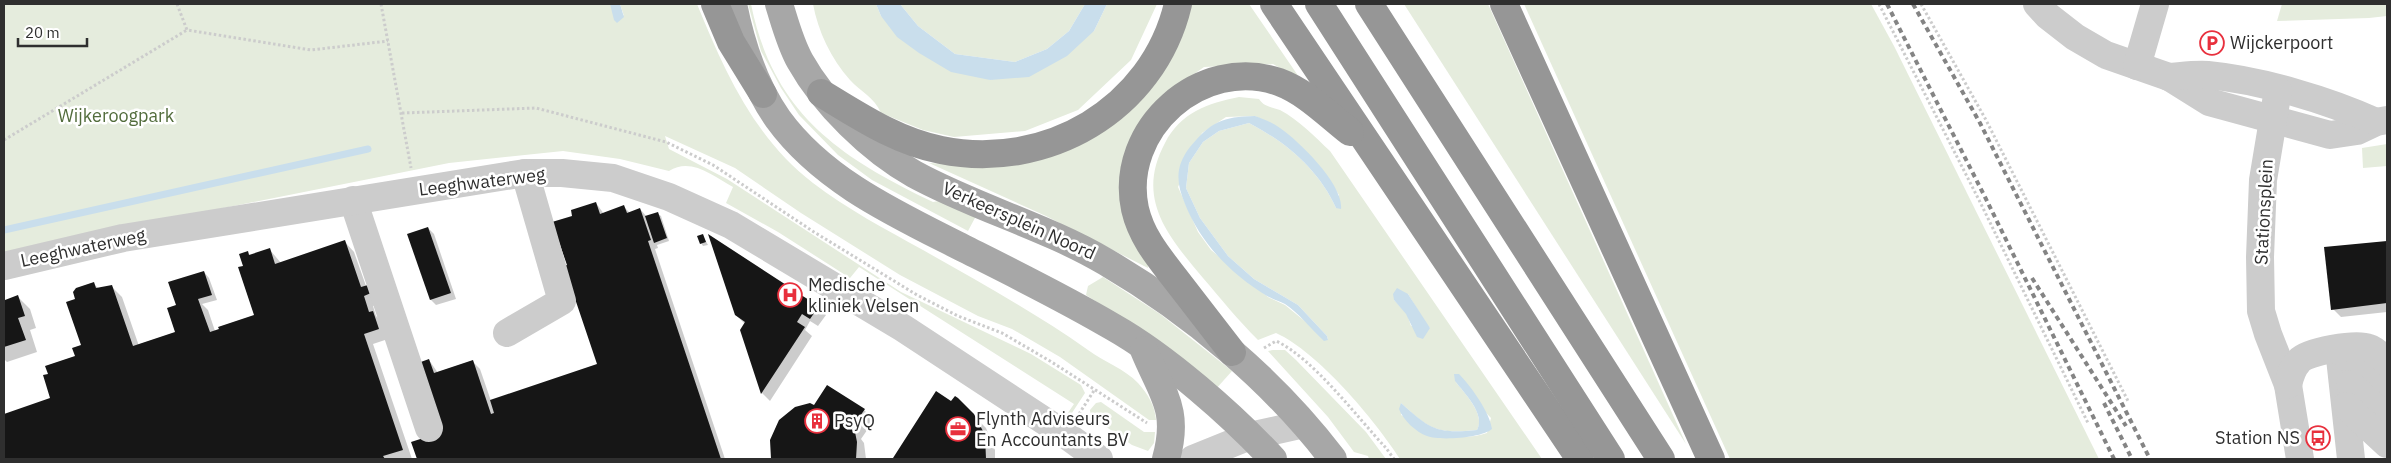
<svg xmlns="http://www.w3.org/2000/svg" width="2391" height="463" font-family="'IBM Plex Sans',sans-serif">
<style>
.green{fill:#e5ecdd;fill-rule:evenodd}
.water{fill:#c9deec}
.shadow{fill:#0003}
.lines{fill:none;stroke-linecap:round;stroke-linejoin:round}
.stream{stroke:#c9deec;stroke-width:7}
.building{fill:#161616}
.path{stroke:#ccc;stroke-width:3;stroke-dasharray:2.5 2.5;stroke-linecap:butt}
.minor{stroke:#ccc;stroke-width:28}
.major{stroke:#a7a7a7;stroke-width:28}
.highway{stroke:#969696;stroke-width:28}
.rail{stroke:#848484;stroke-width:4;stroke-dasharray:5 4;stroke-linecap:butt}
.labels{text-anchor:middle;stroke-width:5;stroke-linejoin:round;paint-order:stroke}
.poi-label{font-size:18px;fill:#2f2f2f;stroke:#fff;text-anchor:start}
.park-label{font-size:18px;fill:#526c3c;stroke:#fff}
.street-label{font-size:18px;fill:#2f2f2f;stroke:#fff}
</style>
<rect width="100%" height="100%" fill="#fff"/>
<g class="green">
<path d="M4 4H614L624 16 620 4H697C724 70 754 138 813 183 847 209 885 229 923 250 979 282 1036 313 1088 350 1104 362 1125 369 1138 383 1148 394 1155 406 1156 420H1149L1060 357 1012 329 978 316 900 275 801 213 735 168 665 136 669 149 727 179 901 292 1031 354 1081 385 1085 393 1068 419 1065 417 1074 404 859 267 850 278 778 232 726 203 733 187C713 176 691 157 669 171L620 159 563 151 449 163 4 252Z"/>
<path d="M748 4H751C773 113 839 157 933 202L939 201 976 216 968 231 872 180 838 155 799 115 781 88 761 51Z"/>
<path d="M813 4H876L881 16 990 80 1094 31 1107 4H1157L1131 60 1078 110 1025 131 954 137 923 130 881 113C874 97 861 92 850 80 831 59 818 31 813 4Z"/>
<path d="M900 4H1085L1069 31 1047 49 1015 62 955 54 918 26Z"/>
<path d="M1180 4H1249L1301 80 1273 64 1204 67 1159 99 1138 131 1148 268 1046 216 929 163 1000 167 1055 151 1090 132Z"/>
<path d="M1404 4H1488L1686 444Z"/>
<path d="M1524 4H1871L1894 46 2099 459H1730Z"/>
<path d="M2282 4H2387V16L2369 18 2277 21Z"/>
<path d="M1239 97 1259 99C1264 107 1272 107 1280 110 1299 120 1315 137 1330 151L1542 459H1400C1375 420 1318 352 1276 333L1258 340C1238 320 1221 299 1203 278 1168 236 1135 199 1165 143 1180 113 1208 103 1239 97ZM1255 116C1295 135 1315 158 1339 195L1336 208C1319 170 1286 142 1249 123L1219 131 1203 142 1189 163 1186 188 1200 218 1228 256 1254 279 1298 305 1327 336 1328 340 1285 305 1268 297 1211 250 1198 232 1178 187 1202 133 1226 117ZM1408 294 1427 325 1430 328 1411 326 1407 314 1394 300ZM1455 381 1491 418 1487 433C1453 444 1431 429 1401 415V403C1430 430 1437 434 1477 430 1486 414 1464 393 1455 381Z"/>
<path d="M2387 144V166L2363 168 2362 148Z"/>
<path d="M1103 277 1160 314 1232 371 1215 390 1151 337 1086 295 1088 286Z"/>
<path d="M1273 350H1285L1296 360 1366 432 1386 459H1369L1368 456 1354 452 1328 417 1268 351Z"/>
<path d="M1101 402 1144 432H1155L1154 443 1148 451 1132 445 1091 416 1090 410 1096 403Z"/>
</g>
<g class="water">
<path d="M610 4H620L624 17 617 23 614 20Z"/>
<path d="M876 4H900L918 26 955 54 1015 62 1047 49 1069 31 1085 4H1107L1094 31 1067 56 1029 77 990 80 951 72 919 53 897 37 881 16Z"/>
<path d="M1255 116C1263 119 1272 122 1280 128 1299 141 1344 185 1341 209L1336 208C1319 170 1286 142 1249 123L1219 131 1203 142 1189 163 1186 188 1200 218 1228 256 1254 279 1298 305 1327 336 1328 340 1324 341C1311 329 1299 313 1285 304 1279 301 1273 299 1267 296 1231 274 1201 244 1185 204 1176 183 1175 166 1190 147 1212 121 1222 117 1255 116Z"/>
<path d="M1397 288 1408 294 1430 328 1423 339 1417 337 1406 314 1394 300 1393 294Z"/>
<path d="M1454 374H1459C1471 386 1490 413 1492 429 1482 438 1439 441 1427 436 1416 432 1403 420 1399 409L1401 403C1430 429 1436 434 1477 430 1486 414 1464 393 1455 381Z"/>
</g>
<g class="shadow">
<path d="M596 203 604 214 624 207 630 213 640 209 647 217 658 214 661 216 669 241 657 245 658 248 655 249 725 459H418L412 443 440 434 429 360 438 373 472 361 480 369 491 401 598 365 568 265 574 217Z"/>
<path d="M428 228 434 234 456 299 436 305 431 300Z"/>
<path d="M703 236 708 245 703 246 701 243Z"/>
<path d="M711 237 818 307 826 315 818 326 810 321 805 330 812 336 770 401 762 393 741 330 745 324 736 315Z"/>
<path d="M345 242 354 252 366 286 380 303 373 306 376 316 383 322 388 339 373 344 412 459H378V457L371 459H4V416L52 399 82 346 76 300 94 284 99 289 112 287 122 297 139 346 178 337V306L204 272 209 278 217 300 202 304 208 310 215 331 256 315 244 267 247 252 251 256 270 250 281 263Z"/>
<path d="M2387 242V312L2341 317 2333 309 2326 248Z"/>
<path d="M18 297 30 309 36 328 30 330 37 352 7 362 4 359V301Z"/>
<path d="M936 393 952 403 957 399 986 428 995 450V459L894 458Z"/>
<path d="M864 410 874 420 861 439 864 443 866 459H773L771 440 777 425 789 412Z"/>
</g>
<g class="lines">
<path class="stream" d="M4 230 368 149"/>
</g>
<g class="building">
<path d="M596 202 600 214 624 205 627 213 640 208 651 240 648 241 721 459H417L411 442 439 433 418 363 429 359 434 373 473 360 491 414 494 413 490 400 597 364 564 266 567 265 552 222 572 216 571 210Z"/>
<path d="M658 212 667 238 654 243 645 216Z"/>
<path d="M428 227 451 293 430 300 407 234Z"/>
<path d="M703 234 706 242 700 244 697 236Z"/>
<path d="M708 234 797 292 795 295 800 298 801 295 819 306 810 319 802 314 797 322 805 327 761 394 740 330 745 322 735 315Z"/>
<path d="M345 240 361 287 368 285 371 293 364 296 369 312 373 311 379 329 364 334 403 450 383 456 385 459H4V414L50 398 43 375 48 374 45 366 75 356 72 348 81 345 66 302 75 299 73 292 76 288 94 282 96 288 112 285 133 346 175 332 167 308 176 305 168 282 204 271 212 295 198 299 210 332 219 329 218 327 254 315 238 267 243 266 239 254 248 251 249 255 270 248 275 264Z"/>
<path d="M2387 241V303L2331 310 2324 247Z"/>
<path d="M18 295 25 316 18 318 26 340 4 347V296L5 300Z"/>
<path d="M827 385 865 409 851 429 855 432 857 442 856 459H771L770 440 779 420 795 407 810 403 814 405Z"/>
<path d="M936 391 951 401 955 396 958 398 974 414 985 435 986 459 893 458Z"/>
</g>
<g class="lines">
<g class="path">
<path d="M177 4 187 30 311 50 388 41"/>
<path d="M381 4 411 168"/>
<path d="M1879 4 1979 200 2088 423"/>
<path d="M1921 4 1986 120 2129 403"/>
<path d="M402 113 536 108 666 142 713 165 814 232 917 295 958 316 1002 333 1050 361 1147 423"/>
<path d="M4 140 187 30"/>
<path d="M1264 348 1276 341C1313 358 1357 417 1386 448L1394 459"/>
<path d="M1079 414 1095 389"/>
</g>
<g class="minor">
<path d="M2037 4 2048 16 2075 37 2106 55 2169 77 2209 102 2330 135 2357 131 2376 122 2387 120"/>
<path d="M2137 66 2155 4"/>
<path d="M2169 77C2182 76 2196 74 2208 75 2260 80 2328 100 2376 122"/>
<path d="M2278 90 2263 180 2260 257 2261 311 2268 334 2288 385 2300 459"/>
<path d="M353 200 429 428"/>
<path d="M4 266 123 238 525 173H562L613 178 669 197 731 225 903 328 1066 435 1099 459"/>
<path d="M507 333 562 301 525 173"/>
<path d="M2339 349 2351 459"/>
<path d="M2339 349 2387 392"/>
<path d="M2350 384 2387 418"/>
<path d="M2288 385C2290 376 2292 368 2299 361 2308 351 2356 343 2369 348 2376 350 2382 357 2387 362"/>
<path d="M2346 406 2387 444"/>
<path d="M1193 459 1250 436 1304 424"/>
</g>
<g class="major">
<path d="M733 4C741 44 754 85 778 119 823 181 896 214 963 248 1013 273 1064 298 1113 327 1166 357 1232 415 1273 459"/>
<path d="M779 4C785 23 790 43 800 61 824 104 871 150 914 174 976 208 1045 226 1106 262 1191 312 1273 380 1333 459"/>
<path d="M1144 350C1162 394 1180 409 1166 459"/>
</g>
<g class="highway">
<path d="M715 4 731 42 763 94"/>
<path d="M1274 4 1580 459"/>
<path d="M1319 4 1611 459"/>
<path d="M1369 4 1661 459"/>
<path d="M1504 4 1711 459"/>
<path d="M821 93C859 116 896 141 941 150 1046 171 1153 110 1178 4"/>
<path d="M1232 352C1215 330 1198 308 1181 286 1163 262 1142 240 1135 209 1118 129 1201 55 1279 82 1306 92 1327 114 1350 132"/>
</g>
<g class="rail">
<path d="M1887 4 1985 197 2114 459"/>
<path d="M1913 4 1980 123 2150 459"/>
<path d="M2032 278 2126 426"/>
<path d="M2104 403 2132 459"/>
</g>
</g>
<defs>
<g id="parking-ring" transform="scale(1.25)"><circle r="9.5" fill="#fff" stroke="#e8303d" stroke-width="1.5"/><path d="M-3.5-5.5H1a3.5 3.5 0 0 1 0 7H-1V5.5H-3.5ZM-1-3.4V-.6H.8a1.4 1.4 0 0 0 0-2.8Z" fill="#e8303d"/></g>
<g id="hospital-ring" transform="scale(1.25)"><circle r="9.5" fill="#fff" stroke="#e8303d" stroke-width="1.5"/><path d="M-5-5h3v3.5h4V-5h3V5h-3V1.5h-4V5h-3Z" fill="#e8303d"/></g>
<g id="building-ring" transform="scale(1.25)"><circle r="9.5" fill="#fff" stroke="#e8303d" stroke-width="1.5"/><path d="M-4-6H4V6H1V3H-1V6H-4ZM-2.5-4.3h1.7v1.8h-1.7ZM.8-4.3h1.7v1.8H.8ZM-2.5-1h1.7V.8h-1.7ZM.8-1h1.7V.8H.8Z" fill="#e8303d"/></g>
<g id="office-ring" transform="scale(1.25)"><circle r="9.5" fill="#fff" stroke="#e8303d" stroke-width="1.5"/><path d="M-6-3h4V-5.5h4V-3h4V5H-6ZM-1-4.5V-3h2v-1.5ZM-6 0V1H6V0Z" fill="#e8303d"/></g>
<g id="bus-ring" transform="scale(1.25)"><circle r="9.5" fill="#fff" stroke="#e8303d" stroke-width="1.5"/><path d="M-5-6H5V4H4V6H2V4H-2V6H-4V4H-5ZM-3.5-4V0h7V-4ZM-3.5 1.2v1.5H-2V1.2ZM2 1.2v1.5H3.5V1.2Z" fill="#e8303d"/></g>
</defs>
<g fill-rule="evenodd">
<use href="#parking-ring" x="2212" y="43"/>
<use href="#hospital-ring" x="790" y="295"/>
<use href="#building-ring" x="817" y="421"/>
<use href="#office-ring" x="958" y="429"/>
<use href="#bus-ring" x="2318" y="438"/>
</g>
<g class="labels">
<g class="poi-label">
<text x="2230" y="49">Wijckerpoort</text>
<text x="808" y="291">Medische<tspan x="808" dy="21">kliniek Velsen</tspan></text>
<text x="976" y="425">Flynth Adviseurs<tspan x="976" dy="21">En Accountants BV</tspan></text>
<text x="834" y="427">PsyQ</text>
<text x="2300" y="444" text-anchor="end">Station NS</text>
</g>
<g class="park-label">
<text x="116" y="122">Wijkeroogpark</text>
</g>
<g class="street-label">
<text transform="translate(482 182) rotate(-7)" y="6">Leeghwaterweg</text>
<text transform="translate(2264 212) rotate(-87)" y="6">Stationsplein</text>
<text transform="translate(1019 221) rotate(24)" y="6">Verkeersplein Noord</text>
<text transform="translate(83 248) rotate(-12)" y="6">Leeghwaterweg</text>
</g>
</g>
<rect width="2391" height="463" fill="none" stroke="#2f2f2f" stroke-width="10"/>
<path d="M18 38v8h69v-8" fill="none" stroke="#2f2f2f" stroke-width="2.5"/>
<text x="25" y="38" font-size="15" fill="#2f2f2f" stroke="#ffffff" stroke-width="4" paint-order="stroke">20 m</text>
</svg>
